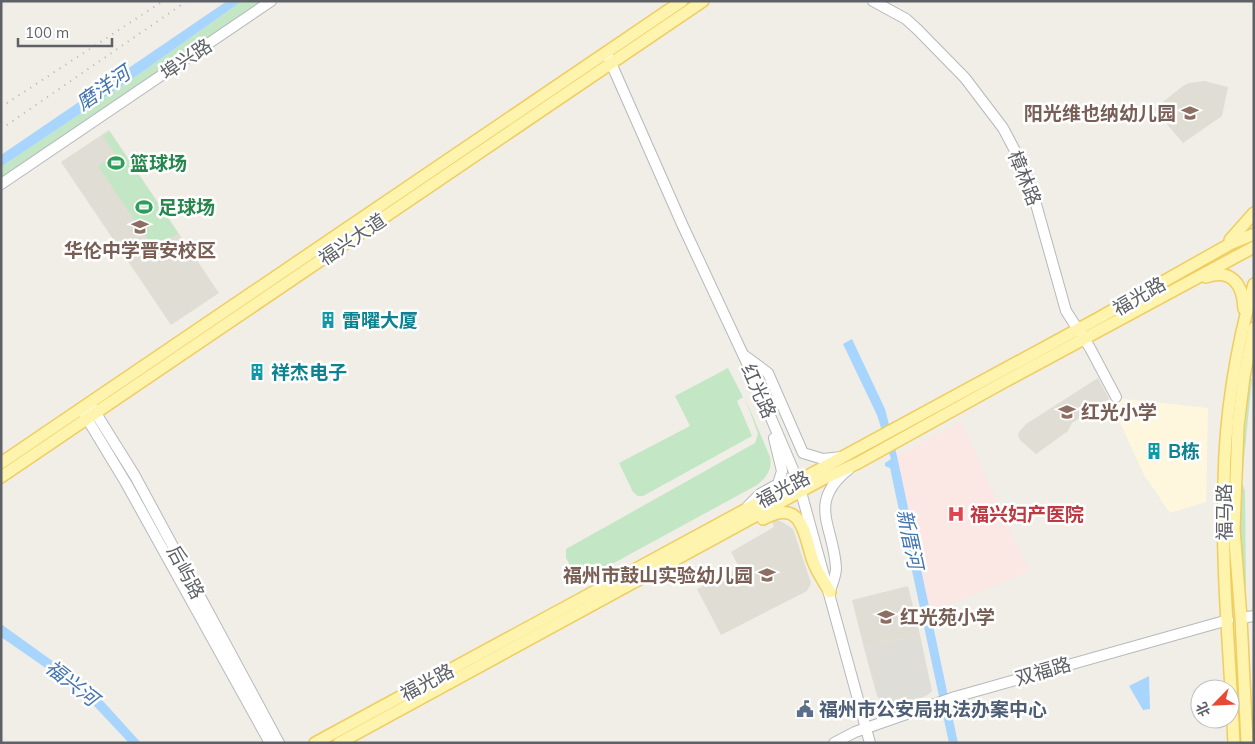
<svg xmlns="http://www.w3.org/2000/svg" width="1255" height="744" font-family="Mulish,'Noto Sans SC',sans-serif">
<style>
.commercial{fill:#fef7de}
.industrial{fill:#dfddd8}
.education{fill:#e0ddd4}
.medical{fill:#fbe7e4}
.green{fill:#c3e7c5}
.water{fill:#a8d5fe}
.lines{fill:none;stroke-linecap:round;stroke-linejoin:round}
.secondary-casing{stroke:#b5b8bd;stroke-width:12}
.primary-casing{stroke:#f0cd5f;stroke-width:14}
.secondary{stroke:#fff;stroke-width:10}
.primary{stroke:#fef4ad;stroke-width:11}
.rail{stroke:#b5b5b6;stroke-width:2;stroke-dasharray:1 6;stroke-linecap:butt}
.labels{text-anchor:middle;stroke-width:5;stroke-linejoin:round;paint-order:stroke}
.street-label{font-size:19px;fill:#5e6166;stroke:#fff}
.education-label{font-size:19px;font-weight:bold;fill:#785e54;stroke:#fff;text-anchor:end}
.leisure-label{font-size:19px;font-weight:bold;fill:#27864d;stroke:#fff;text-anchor:start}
.culture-label{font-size:19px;font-weight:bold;fill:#0d838f;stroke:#fff;text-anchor:start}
.health-label{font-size:19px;font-weight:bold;fill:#be3a42;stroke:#fff;text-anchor:start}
.service-label{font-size:19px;font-weight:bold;fill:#4e5e75;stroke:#fff;text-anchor:start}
.water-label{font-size:20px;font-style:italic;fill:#4375b1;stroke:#fff}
</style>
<rect width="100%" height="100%" fill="#f0eee6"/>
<path class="commercial" d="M1116 398 1208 408 1206 502 1170 513 1144 475 1113 407Z"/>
<path class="industrial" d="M920 635 932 691 926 696 907 703 888 706 882 702 877 696 864 648Z"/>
<g class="education">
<path d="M1204 81 1228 87 1222 116 1183 143 1154 109 1183 86 1189 83Z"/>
<path d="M109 130 219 293 171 325 61 162Z"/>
<path d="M1098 378 1109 399 1107 401 1072 423 1068 431 1036 454 1020 440 1018 435 1019 432 1026 424Z"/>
<path d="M775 519 784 523 793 529 811 583 807 591 721 635 697 589 739 567 731 552 774 527 772 521Z"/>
<path d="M908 586 920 635 864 648 852 600Z"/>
</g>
<path class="medical" d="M961 422 1029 571 930 613 897 456Z"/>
<g class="green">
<path d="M242 1H269L1 183V167L138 75Z"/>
<path d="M110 132 178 233 154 249 98 166 115 154 103 136Z"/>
<path d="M728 368 743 397 737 401 752 436 643 496H638L633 492 619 463 690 426 675 396Z"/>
<path d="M1250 378 1252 379 1243 469 1241 468Z"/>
<path d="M745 398 770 457C773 469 766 478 757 485L579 582 566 558V549L755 443 758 434Z"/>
<path d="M1242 483 1245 491 1246 585 1244 587 1242 580 1240 497Z"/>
</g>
<g class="water">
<path d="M227 1H242L138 75 1 167V155Z"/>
<path d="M852 339 885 409 897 456 958 743H949L890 468 885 466V463L891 459 877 415 843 344Z"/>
<path d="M1 624 93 690 141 743H129L82 693 1 637Z"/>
<path d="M1149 676 1150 709 1143 710 1129 686Z"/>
</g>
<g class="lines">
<g class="secondary-casing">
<g id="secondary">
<path d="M873 1 906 19 918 30 965 78 1003 128 1022 164 1034 197 1066 311 1090 348 1116 397"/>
<path d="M607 54 682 224 753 376 798 481 870 743"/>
<path d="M1 184 271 1"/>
<path d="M745 356 768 373 803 453 823 459 842 457"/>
<path d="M92 407 135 476 279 743"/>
<path d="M83 412 126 483 270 743"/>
<path d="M748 506 760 494 778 484 782 471 774 438"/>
<path d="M830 591C832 584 836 576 836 568 834 526 806 503 849 469"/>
<path d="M1241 618 1254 616"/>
<path d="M834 743 855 732 955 697 1228 620"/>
</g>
</g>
<g class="primary-casing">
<g id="primary">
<path d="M1230 240 1254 213"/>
<path d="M1206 277C1232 268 1243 285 1244 309"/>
<path d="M1 463 682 1"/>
<path d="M1 477 703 1"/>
<path d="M763 519C803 497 804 535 813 561 817 572 824 582 830 592"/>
<path d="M315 743 1097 319 1230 244 1254 234"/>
<path d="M339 743 823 479 858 463 1004 382 1254 247"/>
<path d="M1234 743C1230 656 1221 569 1224 482 1225 415 1236 348 1254 284"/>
<path d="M1247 743 1241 618 1234 529 1238 426 1244 377 1254 328"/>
</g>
</g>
<use href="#secondary" class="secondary"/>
<use href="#primary" class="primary"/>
<g class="rail">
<path d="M1 107 163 1"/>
<path d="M1 129 187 1"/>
</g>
</g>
<defs>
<g id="school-bare" transform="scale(1.35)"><path d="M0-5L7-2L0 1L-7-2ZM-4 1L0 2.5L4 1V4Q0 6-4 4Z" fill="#8d6e63" stroke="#fff" stroke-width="2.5" paint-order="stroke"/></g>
<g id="stadium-bare" transform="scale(1.35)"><path d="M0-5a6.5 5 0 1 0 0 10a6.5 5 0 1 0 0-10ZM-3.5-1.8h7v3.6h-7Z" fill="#2e9e5b" stroke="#fff" stroke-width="2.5" paint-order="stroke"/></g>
<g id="building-bare" transform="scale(1.35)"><path d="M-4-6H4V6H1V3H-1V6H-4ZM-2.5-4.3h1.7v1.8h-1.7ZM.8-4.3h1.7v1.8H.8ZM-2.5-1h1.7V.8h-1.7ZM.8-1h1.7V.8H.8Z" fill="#0f9aa8" stroke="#fff" stroke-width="2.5" paint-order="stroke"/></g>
<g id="hospital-bare" transform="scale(1.35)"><path d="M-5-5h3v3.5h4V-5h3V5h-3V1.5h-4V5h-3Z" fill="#e0444e" stroke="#fff" stroke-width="2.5" paint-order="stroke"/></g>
<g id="civic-bare" transform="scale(1.35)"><path d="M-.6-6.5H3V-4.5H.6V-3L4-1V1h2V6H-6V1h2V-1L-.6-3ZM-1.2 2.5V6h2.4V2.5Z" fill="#5c6f8a" stroke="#fff" stroke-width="2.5" paint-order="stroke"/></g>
</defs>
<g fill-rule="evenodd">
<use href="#school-bare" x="1190" y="113"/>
<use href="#stadium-bare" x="116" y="163"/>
<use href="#stadium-bare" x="144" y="207"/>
<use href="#school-bare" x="140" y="227"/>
<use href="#building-bare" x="328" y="320"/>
<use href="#building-bare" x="257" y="372"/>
<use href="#school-bare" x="1067" y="412"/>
<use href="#building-bare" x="1154" y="451"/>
<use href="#hospital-bare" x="956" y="514"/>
<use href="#school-bare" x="767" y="575"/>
<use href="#school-bare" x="886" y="617"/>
<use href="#civic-bare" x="805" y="709"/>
</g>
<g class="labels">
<g class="street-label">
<text transform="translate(186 59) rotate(-34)" y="7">埠兴路</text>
<text transform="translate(1025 178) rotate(68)" y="7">樟林路</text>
<text transform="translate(352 239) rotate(-34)" y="7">福兴大道</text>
<text transform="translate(1139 296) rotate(-30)" y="7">福光路</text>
<text transform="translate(759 391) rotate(66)" y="7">红光路</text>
<text transform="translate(783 489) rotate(-28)" y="7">福光路</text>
<text transform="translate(1224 512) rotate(-90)" y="7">福马路</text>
<text transform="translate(186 572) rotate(62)" y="7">后屿路</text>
<text transform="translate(1043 671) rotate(-16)" y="7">双福路</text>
<text transform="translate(427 682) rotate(-28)" y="7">福光路</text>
</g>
<g class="education-label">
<text x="1176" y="120">阳光维也纳幼儿园</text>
<text x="140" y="257" text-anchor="middle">华伦中学晋安校区</text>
<text x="1081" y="419" text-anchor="start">红光小学</text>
<text x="753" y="582">福州市鼓山实验幼儿园</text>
<text x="900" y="624" text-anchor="start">红光苑小学</text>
</g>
<g class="leisure-label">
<text x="130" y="170">篮球场</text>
<text x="158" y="214">足球场</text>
</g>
<g class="culture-label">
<text x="342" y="327">雷曜大厦</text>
<text x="271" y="379">祥杰电子</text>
<text x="1168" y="458">B栋</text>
</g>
<g class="health-label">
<text x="970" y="521">福兴妇产医院</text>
</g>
<g class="service-label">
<text x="819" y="716">福州市公安局执法办案中心</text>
</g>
<g class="water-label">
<text transform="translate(103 88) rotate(-35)" y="7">磨洋河</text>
<text transform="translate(910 539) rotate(78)" y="7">新厝河</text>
<text transform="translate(72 683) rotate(38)" y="7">福兴河</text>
</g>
</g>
<rect width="1255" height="744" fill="none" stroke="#5e6166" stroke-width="5"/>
<g transform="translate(1215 704) rotate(246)"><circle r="24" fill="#ffffff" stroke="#bfc0c2"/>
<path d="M0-4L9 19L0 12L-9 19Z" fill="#e84934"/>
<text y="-8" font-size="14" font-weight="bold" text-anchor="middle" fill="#5e6166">北</text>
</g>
<path d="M18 38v8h94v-8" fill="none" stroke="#5e6166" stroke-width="2.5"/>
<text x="25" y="38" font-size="15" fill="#5e6166" stroke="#ffffff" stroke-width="4" paint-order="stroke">100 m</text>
</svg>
